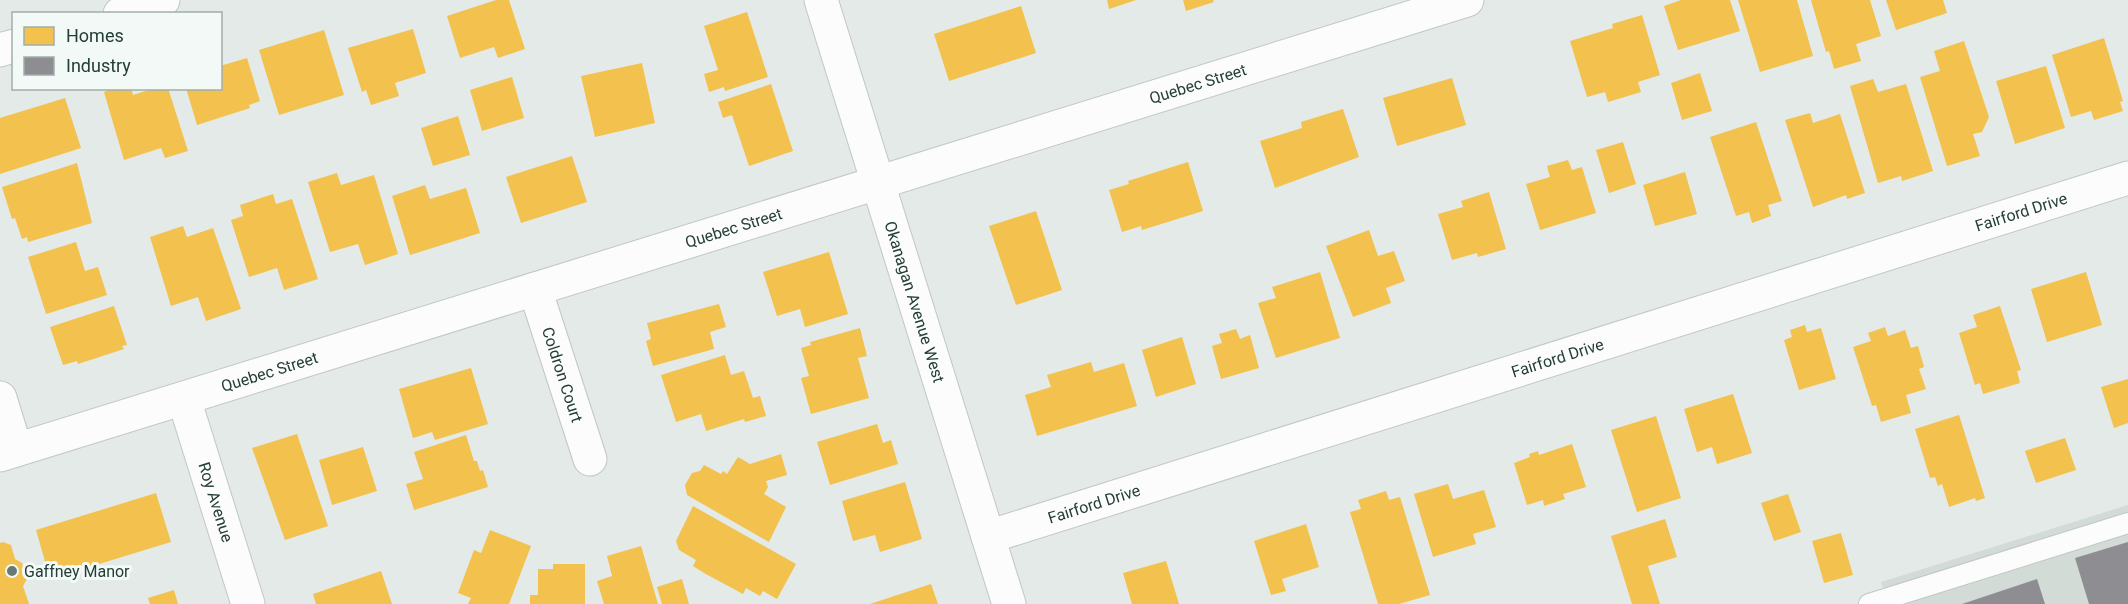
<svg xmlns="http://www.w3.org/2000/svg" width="2128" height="604" font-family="Roboto,sans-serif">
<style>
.built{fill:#d3dbd7}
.homes{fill:#f2c14e}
.industry{fill:#8d8d92}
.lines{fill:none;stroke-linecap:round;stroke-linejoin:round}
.lane-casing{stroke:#c1c7c4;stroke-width:22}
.street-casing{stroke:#c1c7c4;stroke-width:35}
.lane{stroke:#fbfcfb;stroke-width:20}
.street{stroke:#fbfcfb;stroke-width:33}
.poi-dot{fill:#677a75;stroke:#f3f9f6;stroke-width:2}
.labels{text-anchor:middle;stroke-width:6;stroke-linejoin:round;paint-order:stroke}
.street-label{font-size:16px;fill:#233d37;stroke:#f3f9f6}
.poi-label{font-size:16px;fill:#233d37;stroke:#f3f9f6;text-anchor:start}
</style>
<rect width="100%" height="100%" fill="#e4eae7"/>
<path class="built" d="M2128 505V604H1888L1881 582Z"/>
<g class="homes">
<path d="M496 0H509L525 49 498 58 494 47 460 58 447 16Z"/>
<path d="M1107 0H1136L1109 9Z"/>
<path d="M1183 0H1213L1214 2 1186 11Z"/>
<path d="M1681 0H1730L1740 31 1678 50 1664 6Z"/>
<path d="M1738 0H1797L1813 56 1760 72Z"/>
<path d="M1811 0H1870L1881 36 1856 44 1861 61 1834 69 1829 51 1826 52Z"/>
<path d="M1886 0H1943L1947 13 1896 30Z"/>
<path d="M1021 6 1036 53 949 81 934 34Z"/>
<path d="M747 12 768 77 725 91 724 87 709 92 704 74 718 70 704 26Z"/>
<path d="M1642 15 1660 75 1638 82 1641 92 1608 102 1605 92 1587 97 1570 41 1613 28 1612 24Z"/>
<path d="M413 29 426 73 395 83 399 96 371 105 366 90 362 92 348 48Z"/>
<path d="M324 30 344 95 279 115 259 50Z"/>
<path d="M2104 38 2123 101 2120 102 2123 111 2094 120 2091 111 2071 117 2052 55Z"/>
<path d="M1964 41 1989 117 1982 132 1973 134 1980 156 1947 166 1920 77 1940 71 1934 51Z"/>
<path d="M247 58 260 101 249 105 250 108 197 125 186 88H220V66Z"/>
<path d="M642 63 655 123 595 137 581 76Z"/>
<path d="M2046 66 2065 128 2015 144 1996 81Z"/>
<path d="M1700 73 1712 111 1682 120 1671 83Z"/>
<path d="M512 77 524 118 482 131 470 90Z"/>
<path d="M1452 78 1466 125 1397 146 1383 98Z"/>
<path d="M1873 79 1878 92 1906 84 1933 171 1902 181 1901 176 1878 183 1850 86Z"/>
<path d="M771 84 793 151 749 166 732 115 723 118 718 102Z"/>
<path d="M114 88H131L133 95 155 88H168L188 151 165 158 161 148 124 160 104 92Z"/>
<path d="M65 98 81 148 0 174V118Z"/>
<path d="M1343 109 1359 157 1275 188 1260 141 1302 128 1301 122Z"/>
<path d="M1810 113 1813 123 1840 114 1865 193 1847 199 1846 195 1813 207 1785 120Z"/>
<path d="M458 116 470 155 433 166 421 128Z"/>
<path d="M1756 122 1782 201 1768 205 1771 216 1752 223 1749 212 1736 216 1710 137Z"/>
<path d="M1623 142 1636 184 1609 193 1596 150Z"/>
<path d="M572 156 587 202 521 223 506 177Z"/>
<path d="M1568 160 1572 170 1582 167 1596 213 1540 230 1526 184 1550 177 1547 166Z"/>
<path d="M1188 162 1203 211 1142 230 1141 226 1122 232 1109 190 1129 184 1128 181Z"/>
<path d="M77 163 92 223 28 242 27 237 22 239 15 218 12 219 2 187Z"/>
<path d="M1685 172 1697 214 1655 226 1643 185Z"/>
<path d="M337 173 341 185 374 175 398 254 365 265 358 244 330 252 308 182Z"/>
<path d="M425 185 430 199 466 188 480 233 410 255 392 196Z"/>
<path d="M1489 192 1506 249 1478 257 1477 253 1452 260 1438 214 1463 207 1461 201Z"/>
<path d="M273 194 276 204 292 199 318 279 284 290 277 268 249 277 231 220 243 216 240 205Z"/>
<path d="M1036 211 1062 290 1016 305 989 226Z"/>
<path d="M183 226 187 237 213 228 241 309 206 321 198 297 171 306 150 237Z"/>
<path d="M1369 230 1378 256 1394 251 1405 281 1386 288 1391 303 1353 317 1326 246Z"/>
<path d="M76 242 85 271 98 267 107 295 46 314 28 257Z"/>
<path d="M829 252 848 314 805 327 800 309 777 316 763 272Z"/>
<path d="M1320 272 1340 338 1276 358 1258 303 1276 298 1272 287Z"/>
<path d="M2086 272 2102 325 2047 342 2031 289Z"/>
<path d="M719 304 726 327 710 332 714 349 653 366 646 341 651 339 647 323Z"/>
<path d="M114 306 127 345 122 346 124 349 78 364 77 361 63 365 50 327Z"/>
<path d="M2000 306 2021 370 2017 371 2020 383 1983 394 1980 383 1975 385 1959 333 1977 327 1973 315Z"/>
<path d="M1805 325 1807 332 1821 328 1836 379 1799 390 1784 340 1792 337 1790 330Z"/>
<path d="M1885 327 1888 336 1905 330 1911 348 1918 346 1924 367 1919 369 1926 389 1906 395 1911 413 1881 422 1876 405 1872 406 1853 347 1871 341 1868 333Z"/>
<path d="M860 328 867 356 858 358 869 398 811 414 801 378 809 376 801 348 811 345 810 342Z"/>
<path d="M1236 329 1240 339 1250 335 1259 368 1221 379 1212 346 1222 343 1219 334Z"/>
<path d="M1182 337 1196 384 1156 397 1142 350Z"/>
<path d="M725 355 731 375 744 371 753 398 760 396 766 416 745 422 744 419 706 431 701 414 676 422 661 375Z"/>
<path d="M1091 362 1094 372 1124 363 1137 406 1037 436 1025 395 1051 387 1047 375Z"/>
<path d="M471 368 488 424 435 440 432 432 413 438 399 389Z"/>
<path d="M2128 379V423L2114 428 2101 387Z"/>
<path d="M1733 394 1752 453 1717 464 1712 447 1697 452 1684 409Z"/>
<path d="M1959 415 1985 498 1976 501 1975 498 1949 507 1942 484 1938 486 1935 477 1930 478 1915 429Z"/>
<path d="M1656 416 1681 498 1637 512 1611 430Z"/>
<path d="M877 424 883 443 891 440 898 464 830 485 817 442Z"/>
<path d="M297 434 328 526 285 540 252 448Z"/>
<path d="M466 435 474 461H477L480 471 483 470 488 487 414 510 406 484 423 479 414 452Z"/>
<path d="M2065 438 2076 470 2036 483 2025 451Z"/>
<path d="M1572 444 1586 487 1563 494 1565 499 1544 506 1543 500 1527 505 1514 463 1530 457 1529 454 1538 451 1539 455Z"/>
<path d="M363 447 377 491 332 505 319 460Z"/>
<path d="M781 454 787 475 766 481 768 487 764 494 786 507 769 542 687 495 685 485 692 473 700 471 704 465 721 474 723 471 727 474 738 457 750 464Z"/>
<path d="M905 482 922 539 880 552 875 535 853 541 842 501Z"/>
<path d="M1448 484 1453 499 1484 490 1496 527 1473 534 1476 544 1433 557 1414 494Z"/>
<path d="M1386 491 1389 500 1400 497 1430 595 1399 604H1378L1350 512 1361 509 1358 500Z"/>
<path d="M156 493 171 542 50 579 36 530Z"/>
<path d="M1788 494 1801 532 1774 541 1761 503Z"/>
<path d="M693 506 796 564 777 599 763 591 760 596 746 588 743 594 704 573 693 566 696 560 679 550 676 541Z"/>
<path d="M1665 519 1677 557 1648 566 1660 604H1632L1611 536Z"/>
<path d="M1306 524 1319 567 1282 579 1286 591 1271 595 1254 541Z"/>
<path d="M490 530 531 546 509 604H468L471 598 458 593 474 550 481 553Z"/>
<path d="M1841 533 1853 575 1824 583 1812 541Z"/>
<path d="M3 542 11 545 15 559 22 563 27 579 23 586 29 604H0V543Z"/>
<path d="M641 546 658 604H604L597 581 612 576 607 556Z"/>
<path d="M1166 561 1179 604H1132L1123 573Z"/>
<path d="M553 564H585V604H530V595H538V569H553Z"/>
<path d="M381 571 392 604H316L313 594Z"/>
<path d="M682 579 689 604H662L657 587Z"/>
<path d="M931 584 938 604H870Z"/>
<path d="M174 590 178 604H150L148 598Z"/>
</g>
<g class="industry">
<path d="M2128 542V604H2089L2075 558Z"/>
<path d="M2037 579 2045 604H1962Z"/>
</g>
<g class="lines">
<g class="lane-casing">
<path id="lane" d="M1869 604 2128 523"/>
</g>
<g class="street-casing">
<g id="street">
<path id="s1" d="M821 0 1009 604"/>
<path d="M120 14 163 0"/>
<path d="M0 50 14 46"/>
<path id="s2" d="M535 289 590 459"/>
<path d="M0 398 16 450"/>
<path id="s3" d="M184 399 248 604"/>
<path id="s4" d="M0 455 1467 0"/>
<path id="s5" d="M988 537 2128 178"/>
</g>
</g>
<use href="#lane" class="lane"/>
<use href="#street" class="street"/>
</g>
<circle class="poi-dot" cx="12" cy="571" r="6"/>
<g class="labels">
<g class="street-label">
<text dy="6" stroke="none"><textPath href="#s4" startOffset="1254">Quebec Street</textPath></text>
<text dy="6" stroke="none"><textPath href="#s5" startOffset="1083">Fairford Drive</textPath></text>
<text dy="6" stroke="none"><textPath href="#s4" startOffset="768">Quebec Street</textPath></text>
<text dy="6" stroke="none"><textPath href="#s1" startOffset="316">Okanagan Avenue West</textPath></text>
<text dy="6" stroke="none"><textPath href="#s5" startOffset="597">Fairford Drive</textPath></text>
<text dy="6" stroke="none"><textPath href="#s4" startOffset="282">Quebec Street</textPath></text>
<text dy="6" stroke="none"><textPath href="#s2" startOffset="90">Coldron Court</textPath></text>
<text dy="6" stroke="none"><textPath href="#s3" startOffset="108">Roy Avenue</textPath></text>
<text dy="6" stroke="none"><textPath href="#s5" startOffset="111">Fairford Drive</textPath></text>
</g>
<g class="poi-label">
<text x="24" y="577">Gaffney Manor</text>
</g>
</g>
<rect x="12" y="12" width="210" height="78" fill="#f3f9f6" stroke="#a0aeaa" stroke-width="1.5"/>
<rect x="24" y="27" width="30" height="18" fill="#f2c14e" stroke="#a0aeaa" stroke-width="1.5"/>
<text x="66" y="42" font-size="18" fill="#233d37">Homes</text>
<rect x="24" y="57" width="30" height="18" fill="#8d8d92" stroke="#a0aeaa" stroke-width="1.5"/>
<text x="66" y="72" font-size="18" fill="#233d37">Industry</text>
</svg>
